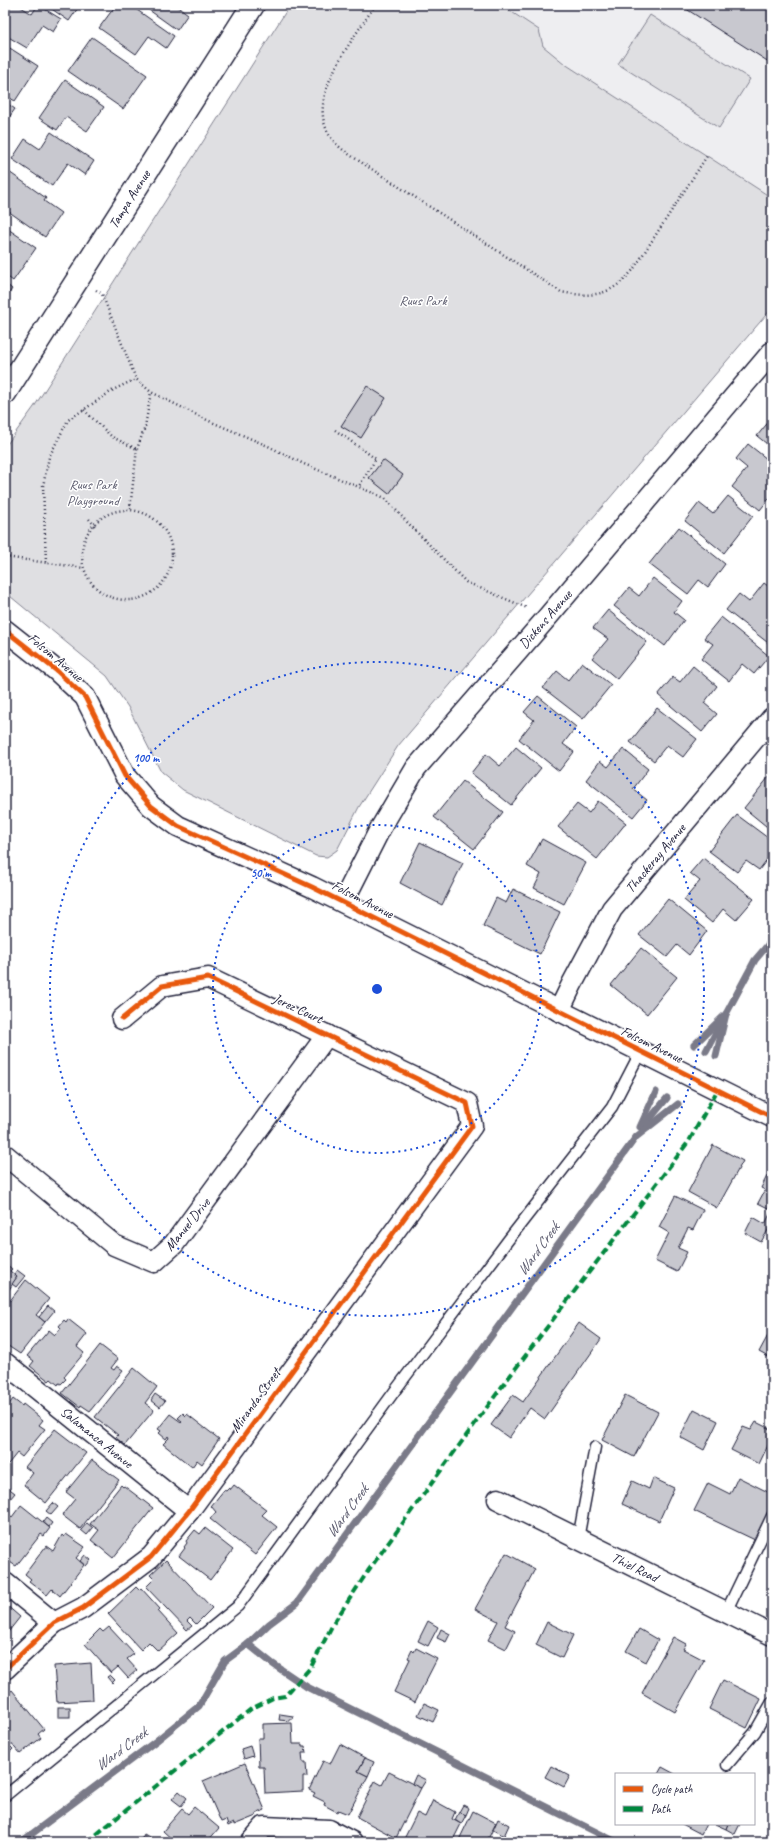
<svg xmlns="http://www.w3.org/2000/svg" width="777" height="1847" font-family="Caveat,sans-serif">
<style>
.built{fill:#eeeef1}
.green{fill:#dfdfe2;stroke:#80808e}
.lines{fill:none;stroke-linecap:round;stroke-linejoin:round}
.stream{stroke:#7a7a88;stroke-width:7}
.building{fill:#c8c8cf;stroke:#22223b}
.lane-casing{stroke:#22223b;stroke-width:13}
.street-casing{stroke:#22223b;stroke-width:23}
.secondary-casing{stroke:#22223b;stroke-width:25}
.path{stroke:#22223b;stroke-width:2.5;stroke-dasharray:1 3;stroke-linecap:butt}
.lane{stroke:#fff;stroke-width:10}
.street{stroke:#fff;stroke-width:20}
.secondary{stroke:#fff;stroke-width:22}
.quiet{stroke:#00873e;stroke-width:4;stroke-dasharray:8 4;stroke-linecap:butt}
.cycleway-casing{stroke:#fff;stroke-width:8}
.cycleway{stroke:#e8590c;stroke-width:5}
.ring{fill:none;stroke:#1d4ed8;stroke-width:2;stroke-dasharray:2 4}
.labels{text-anchor:middle;stroke-width:3;stroke-linejoin:round;paint-order:stroke}
.street-label{font-size:14px;fill:#22223b;stroke:#fff}
.park-label{font-size:14px;fill:#5b5b6d;stroke:#fff}
.water-label{font-size:15px;font-style:italic;fill:#5c5c6f;stroke:#fff}
.centre{fill:#1d4ed8;stroke:#fff;stroke-width:2}
.ring-label{font-size:12px;text-anchor:middle;font-weight:bold;fill:#1d4ed8;stroke:#fff;stroke-width:3;stroke-linejoin:round;paint-order:stroke}
</style>
<rect width="100%" height="100%" fill="#fff"/>
<filter id="ink" filterUnits="userSpaceOnUse"><feTurbulence type="fractalNoise" baseFrequency=".025" numOctaves="2"/><feDisplacementMap in="SourceGraphic" scale="8" xChannelSelector="R" yChannelSelector="G"/><feConvolveMatrix kernelMatrix="1 2 1 2 8 2 1 2 1" color-interpolation-filters="sRGB"/></filter>
<g filter="url(#ink)">
<path class="built" d="M501 5H772V198L565 64 543 46 539 30Z"/>
<g class="green">
<path d="M290 5H501L539 30 543 46 565 64 772 198V308L398 746 359 807 337 850 327 857 316 856 183 790 161 772 128 707 107 676 5 592V447L34 407Z"/>
<path d="M650 15 750 79 719 128 618 64Z"/>
</g>
<g class="lines">
<g class="stream">
<path d="M694 1045 726 1014"/>
<path d="M706 1051 722 1021"/>
<path d="M716 1056 726 1014 755 960 772 940"/>
<path d="M640 1127 656 1092"/>
<path d="M643 1127 667 1098"/>
<path d="M248 1644 273 1664 307 1687 616 1842"/>
<path d="M21 1842 156 1741 199 1706 225 1661 248 1644 269 1624 297 1603 636 1137 678 1104"/>
</g>
</g>
<g class="building">
<path d="M5 5H18L32 14 38 5 61 19 53 32 42 25 27 48 5 35Z"/>
<path d="M46 5H80L69 21Z"/>
<path d="M116 5H130L174 36 166 48 149 36 136 54 99 28Z"/>
<path d="M142 5H176L188 14 177 30Z"/>
<path d="M680 5H772V64Z"/>
<path d="M92 37 147 75 123 109 68 71Z"/>
<path d="M5 45 38 66 15 101 5 95Z"/>
<path d="M65 80 104 107 87 131 66 117 57 130 39 118Z"/>
<path d="M5 102 15 109 5 123Z"/>
<path d="M51 132 94 161 85 175 68 163 52 186 12 159 25 139 40 149Z"/>
<path d="M9 172 46 198 44 201 61 213 45 237 5 209V178Z"/>
<path d="M5 227 36 248 13 281 5 275Z"/>
<path d="M5 283 12 289 5 299Z"/>
<path d="M367 386 386 398 361 438 341 426Z"/>
<path d="M770 420 772 422V448L757 436Z"/>
<path d="M748 444 772 463V495L760 510 732 487 747 468 736 459Z"/>
<path d="M383 460 403 475 389 494 369 478Z"/>
<path d="M728 496 753 516 724 553 685 521 699 503 713 514Z"/>
<path d="M679 527 725 564 708 587 699 580 688 594 649 564Z"/>
<path d="M653 578 682 601 674 612 684 620 665 646 614 606 629 588 639 596Z"/>
<path d="M764 583 772 589V646L726 610 739 594 749 602Z"/>
<path d="M608 610 647 642 617 679 592 658 608 639 593 628Z"/>
<path d="M721 617 769 656 754 674 742 664 729 681 701 659 713 644 704 638Z"/>
<path d="M582 662 611 685 583 719 543 688 557 671 568 680Z"/>
<path d="M693 666 717 686 704 703 717 714 702 732 658 695 673 677 680 682Z"/>
<path d="M538 696 576 727 563 744 574 752 559 771 519 739 534 720 524 712Z"/>
<path d="M657 708 697 739 683 757 667 745 654 761 630 742Z"/>
<path d="M516 747 541 768 511 805 471 773 486 754 500 766Z"/>
<path d="M623 749 648 769 633 789 647 800 633 817 586 780 600 761 608 767Z"/>
<path d="M772 773V831L744 808Z"/>
<path d="M463 781 503 812 474 849 434 817Z"/>
<path d="M598 801 626 823 597 859 558 827 577 804 589 813Z"/>
<path d="M737 815 772 841V853L759 870 746 861 737 872 709 851Z"/>
<path d="M542 839 586 863 564 904 534 888 541 874 527 866Z"/>
<path d="M420 842 463 863 442 905 400 883Z"/>
<path d="M703 858 754 899 736 920 723 909 712 923 684 900 700 881 690 873Z"/>
<path d="M513 889 560 912 540 954 483 926 496 898 506 903Z"/>
<path d="M668 899 707 931 689 955 677 945 667 957 639 935Z"/>
<path d="M641 948 677 977 647 1014 611 985Z"/>
<path d="M713 1145 743 1161 717 1208 688 1192Z"/>
<path d="M770 1170 772 1171V1210L758 1203 765 1190 761 1188Z"/>
<path d="M675 1196 703 1210 693 1230 688 1228 678 1248 687 1252 677 1272 655 1261 669 1233 659 1227Z"/>
<path d="M772 1210V1226L771 1225 761 1242 745 1233 753 1217 765 1224Z"/>
<path d="M5 1263 12 1269 10 1271 17 1277 5 1296Z"/>
<path d="M17 1270 25 1276 16 1287 12 1284 17 1277 14 1274Z"/>
<path d="M26 1280 49 1299 36 1315 45 1322 20 1354 5 1344V1307Z"/>
<path d="M48 1306 54 1311 45 1322 39 1317Z"/>
<path d="M68 1319 87 1334 77 1347 84 1353 64 1377 66 1379 61 1384 59 1383 58 1385 51 1379 49 1381 30 1366 34 1361 27 1356 49 1330 55 1335 61 1328 59 1326 64 1320 66 1322Z"/>
<path d="M579 1323 601 1339 545 1419 530 1408 509 1438 491 1425 513 1395 523 1402Z"/>
<path d="M772 1328V1359L759 1352Z"/>
<path d="M100 1345 118 1359 111 1368 114 1370 117 1366 123 1370 90 1411 81 1405 80 1407 62 1393Z"/>
<path d="M134 1368 157 1387 145 1403 154 1410 125 1445 115 1438 118 1435 95 1417Z"/>
<path d="M5 1387 11 1392 5 1400Z"/>
<path d="M155 1394 165 1401 160 1407 151 1400Z"/>
<path d="M625 1395 658 1412 634 1457 602 1440Z"/>
<path d="M13 1399 22 1406 23 1404 43 1420 39 1425 45 1429 22 1457 17 1453 5 1468V1410Z"/>
<path d="M694 1409 718 1421 704 1450 680 1437Z"/>
<path d="M183 1413 186 1416 187 1414 219 1439 202 1464 197 1460 192 1467 163 1444 169 1438 168 1436 166 1439 159 1433 161 1431 158 1429 170 1414 181 1422 182 1421 178 1418Z"/>
<path d="M756 1422 772 1430V1437L759 1464 731 1450 743 1427 751 1430Z"/>
<path d="M55 1429 86 1453 46 1503 24 1485 33 1473 25 1467Z"/>
<path d="M92 1460 119 1480 80 1529 62 1515 75 1499 66 1492Z"/>
<path d="M738 1477 772 1494V1504L755 1540 694 1511 708 1483 730 1494Z"/>
<path d="M653 1478 674 1488 659 1521 622 1504 632 1481 649 1489Z"/>
<path d="M121 1485 123 1487 124 1486 153 1508 113 1558 91 1540 99 1530 90 1524Z"/>
<path d="M234 1485 267 1510 262 1515 277 1527 255 1555 210 1519 216 1512 211 1506 224 1490 226 1491 229 1488 230 1490Z"/>
<path d="M7 1487 15 1493 5 1505V1490Z"/>
<path d="M53 1503 58 1507 51 1515 46 1511Z"/>
<path d="M21 1505 50 1528 44 1536 41 1534 16 1566 5 1559V1514L6 1512 12 1517Z"/>
<path d="M46 1518 52 1523 49 1527 43 1522Z"/>
<path d="M87 1523 93 1528 87 1535 81 1530Z"/>
<path d="M205 1528 233 1550 210 1580 179 1556 185 1548 184 1547 187 1543 186 1541 195 1530 200 1534Z"/>
<path d="M66 1534 85 1547 76 1558 84 1565 60 1596 52 1589 47 1595 29 1581 31 1579 25 1574 46 1546 53 1551 62 1535 64 1537Z"/>
<path d="M506 1553 535 1569 505 1626 515 1631 506 1649 488 1640 498 1621 475 1609Z"/>
<path d="M85 1555 91 1560 86 1566 80 1561Z"/>
<path d="M166 1560 212 1608 196 1624 190 1618 187 1621 192 1626 187 1630 146 1587 154 1579 150 1575Z"/>
<path d="M136 1587 139 1590 141 1588 160 1609 158 1611 178 1633 158 1651 149 1642 141 1650 108 1614Z"/>
<path d="M5 1604 20 1617 5 1636Z"/>
<path d="M428 1621 438 1627 428 1646 418 1641Z"/>
<path d="M547 1622 573 1635 562 1658 536 1645Z"/>
<path d="M109 1627 134 1654 127 1659 137 1670 128 1678 118 1667 111 1673 85 1644 100 1629 103 1632Z"/>
<path d="M441 1629 450 1634 446 1642 437 1638Z"/>
<path d="M639 1629 658 1640 646 1662 626 1651Z"/>
<path d="M673 1637 686 1644 683 1649 704 1660 675 1712 642 1693Z"/>
<path d="M416 1648 437 1659 415 1702 394 1692 410 1659 408 1658 412 1650 414 1652Z"/>
<path d="M91 1663 93 1700 57 1702 54 1666Z"/>
<path d="M110 1675 115 1680 112 1683 107 1677Z"/>
<path d="M723 1680 761 1699 747 1728 709 1709Z"/>
<path d="M12 1690 44 1729 38 1734 41 1738 20 1754 10 1742 5 1746V1694L6 1695Z"/>
<path d="M424 1703 439 1710 433 1722 418 1715Z"/>
<rect x="58" y="1707" width="12" height="10"/>
<path d="M280 1714 293 1716 292 1719H289V1721L279 1720Z"/>
<path d="M292 1723 293 1744H302V1746H305L306 1753H302L303 1762H306L307 1777H303V1791L265 1793 264 1767H259L258 1738H263V1724Z"/>
<path d="M8 1744 13 1749 10 1752 5 1746Z"/>
<path d="M340 1744 365 1758 358 1771 368 1776 348 1814 338 1810 337 1812 324 1805 325 1802 313 1796 315 1793 309 1790 323 1761 330 1764Z"/>
<path d="M250 1746 253 1756 244 1759 241 1749Z"/>
<path d="M365 1758 374 1762 368 1776 358 1771Z"/>
<path d="M245 1763 265 1810 256 1814V1816L234 1825V1823L228 1826 226 1820 221 1822 203 1781Z"/>
<path d="M551 1766 570 1776 564 1787 545 1777Z"/>
<path d="M662 1767 675 1774H658Z"/>
<path d="M389 1772 421 1788 396 1838 357 1817 375 1781 382 1785Z"/>
<path d="M416 1775 426 1780 421 1788 412 1784Z"/>
<path d="M179 1791 187 1798 181 1806 172 1799Z"/>
<path d="M433 1800 455 1812 452 1819 461 1824 452 1842H410L404 1839 417 1813 425 1817Z"/>
<path d="M463 1805 469 1808 466 1815 459 1812Z"/>
<path d="M194 1807 219 1828 207 1842H175L163 1831 182 1809 188 1814Z"/>
<path d="M473 1811 496 1823 487 1841 489 1842H458Z"/>
<path d="M459 1812 466 1815 461 1824 455 1820Z"/>
<path d="M498 1819 509 1825 504 1836 493 1830Z"/>
<path d="M682 1824H706L701 1834Z"/>
<path d="M715 1824H728L726 1829Z"/>
<path d="M728 1824H740L735 1834 726 1829Z"/>
<path d="M144 1834 156 1841 158 1838 165 1842H140Z"/>
<path d="M517 1836 528 1842H515Z"/>
</g>
<g class="lines">
<g class="lane-casing">
<g id="lane">
<path d="M578 1539 595 1447"/>
<path d="M726 1612 772 1516"/>
<path d="M727 1765 755 1732 772 1702"/>
<path d="M5 1796 238 1606 394 1392 509 1239 612 1107 641 1051"/>
</g>
</g>
<g class="street-casing">
<g id="street">
<path d="M5 630 57 671 85 697 125 776 151 806 178 826 312 887 772 1117"/>
<path d="M343 902 380 829 416 768 545 620 772 352"/>
<path d="M559 1011 572 984 612 909 772 718"/>
<path d="M5 1155 114 1245 154 1262 174 1244 327 1035"/>
<path d="M5 1363 189 1511"/>
<path d="M498 1499 772 1635"/>
<path d="M5 1583 54 1623"/>
<path d="M5 1669 54 1623 83 1608 151 1557 189 1511 472 1126 467 1103 208 978 162 986 122 1019"/>
<path d="M251 1842 264 1827 329 1830 352 1842"/>
</g>
</g>
<g class="secondary-casing">
<path id="secondary" d="M5 393 253 5"/>
</g>
<g class="path">
<path d="M375 5C356 36 310 91 326 128 330 140 340 148 350 155L561 292C593 298 611 296 633 270L707 156"/>
<path d="M96 290 102 294 136 379 151 392 207 420 268 446 304 464 385 498 405 520 466 582 527 608"/>
<path d="M84 410 112 437 137 449"/>
<path d="M335 430 376 459 359 486"/>
<path d="M130 509 137 449 145 427 151 392"/>
<circle cx="127" cy="555" r="45"/>
<path d="M89 519 96 527"/>
<path d="M5 557 84 568"/>
<path d="M46 562 43 486 49 457 68 420 115 389 136 379"/>
</g>
<use href="#lane" class="lane"/>
<use href="#street" class="street"/>
<use href="#secondary" class="secondary"/>
<path class="quiet" d="M87 1842 251 1709 273 1698 285 1696 311 1667 333 1624 368 1571 503 1385 689 1141 718 1089"/>
<g class="cycleway-casing">
<g id="cycleway">
<path d="M5 630 57 671 85 697 125 776 151 806 178 826 312 887 772 1117"/>
<path d="M5 1669 54 1623 83 1608 151 1557 189 1511 472 1126 467 1103 208 978 162 986 122 1019"/>
</g>
</g>
<use href="#cycleway" class="cycleway"/>
</g>
</g>
<g class="ring">
<circle cx="377" cy="989" r="164"/>
<circle cx="377" cy="989" r="327"/>
</g>
<g class="labels">
<g class="street-label">
<text transform="translate(129 199) rotate(-58)" y="5">Tampa Avenue</text>
<text transform="translate(545 619) rotate(-49)" y="5">Dickens Avenue</text>
<text transform="translate(56 657) rotate(40)" y="5">Folsom Avenue</text>
<text transform="translate(655 858) rotate(-50)" y="5">Thackeray Avenue</text>
<text transform="translate(363 899) rotate(27)" y="5">Folsom Avenue</text>
<text transform="translate(298 1008) rotate(25)" y="5">Jerez Court</text>
<text transform="translate(652 1044) rotate(26)" y="5">Folsom Avenue</text>
<text transform="translate(187 1224) rotate(-51)" y="5">Manuel Drive</text>
<text transform="translate(255 1400) rotate(-54)" y="5">Miranda Street</text>
<text transform="translate(97 1437) rotate(39)" y="5">Salamanca Avenue</text>
<text transform="translate(635 1567) rotate(26)" y="5">Thiel Road</text>
</g>
<g class="park-label">
<text x="423" y="305">Ruus Park</text>
<text x="93" y="489">Ruus Park<tspan x="93" dy="16">Playground</tspan></text>
</g>
<g class="water-label">
<text transform="translate(538 1249) rotate(-54)" y="5">Ward Creek</text>
<text transform="translate(347 1511) rotate(-54)" y="5">Ward Creek</text>
<text transform="translate(121 1749) rotate(-37)" y="5">Ward Creek</text>
</g>
</g>
<circle cx="377" cy="989" r="6" class="centre"/>
<g class="ring-label">
<text x="146" y="762">100 m</text>
<text x="261" y="877">50 m</text>
</g>
<rect width="777" height="1847" fill="none" stroke="#fff" stroke-width="20"/>
<rect x="10" y="10" width="757" height="1827" fill="none" stroke="#22223b" stroke-width="1.5" filter="url(#ink)"/>
<rect x="615" y="1773" width="140" height="52" fill="#ffffff" stroke="#a7a7b1"/>
<rect x="623" y="1786" width="20" height="6" fill="#e8590c" stroke="#a7a7b1"/>
<text x="651" y="1793" font-size="12" fill="#22223b">Cycle path</text>
<rect x="623" y="1806" width="20" height="6" fill="#00873e" stroke="#a7a7b1"/>
<text x="651" y="1813" font-size="12" fill="#22223b">Path</text>
</svg>
